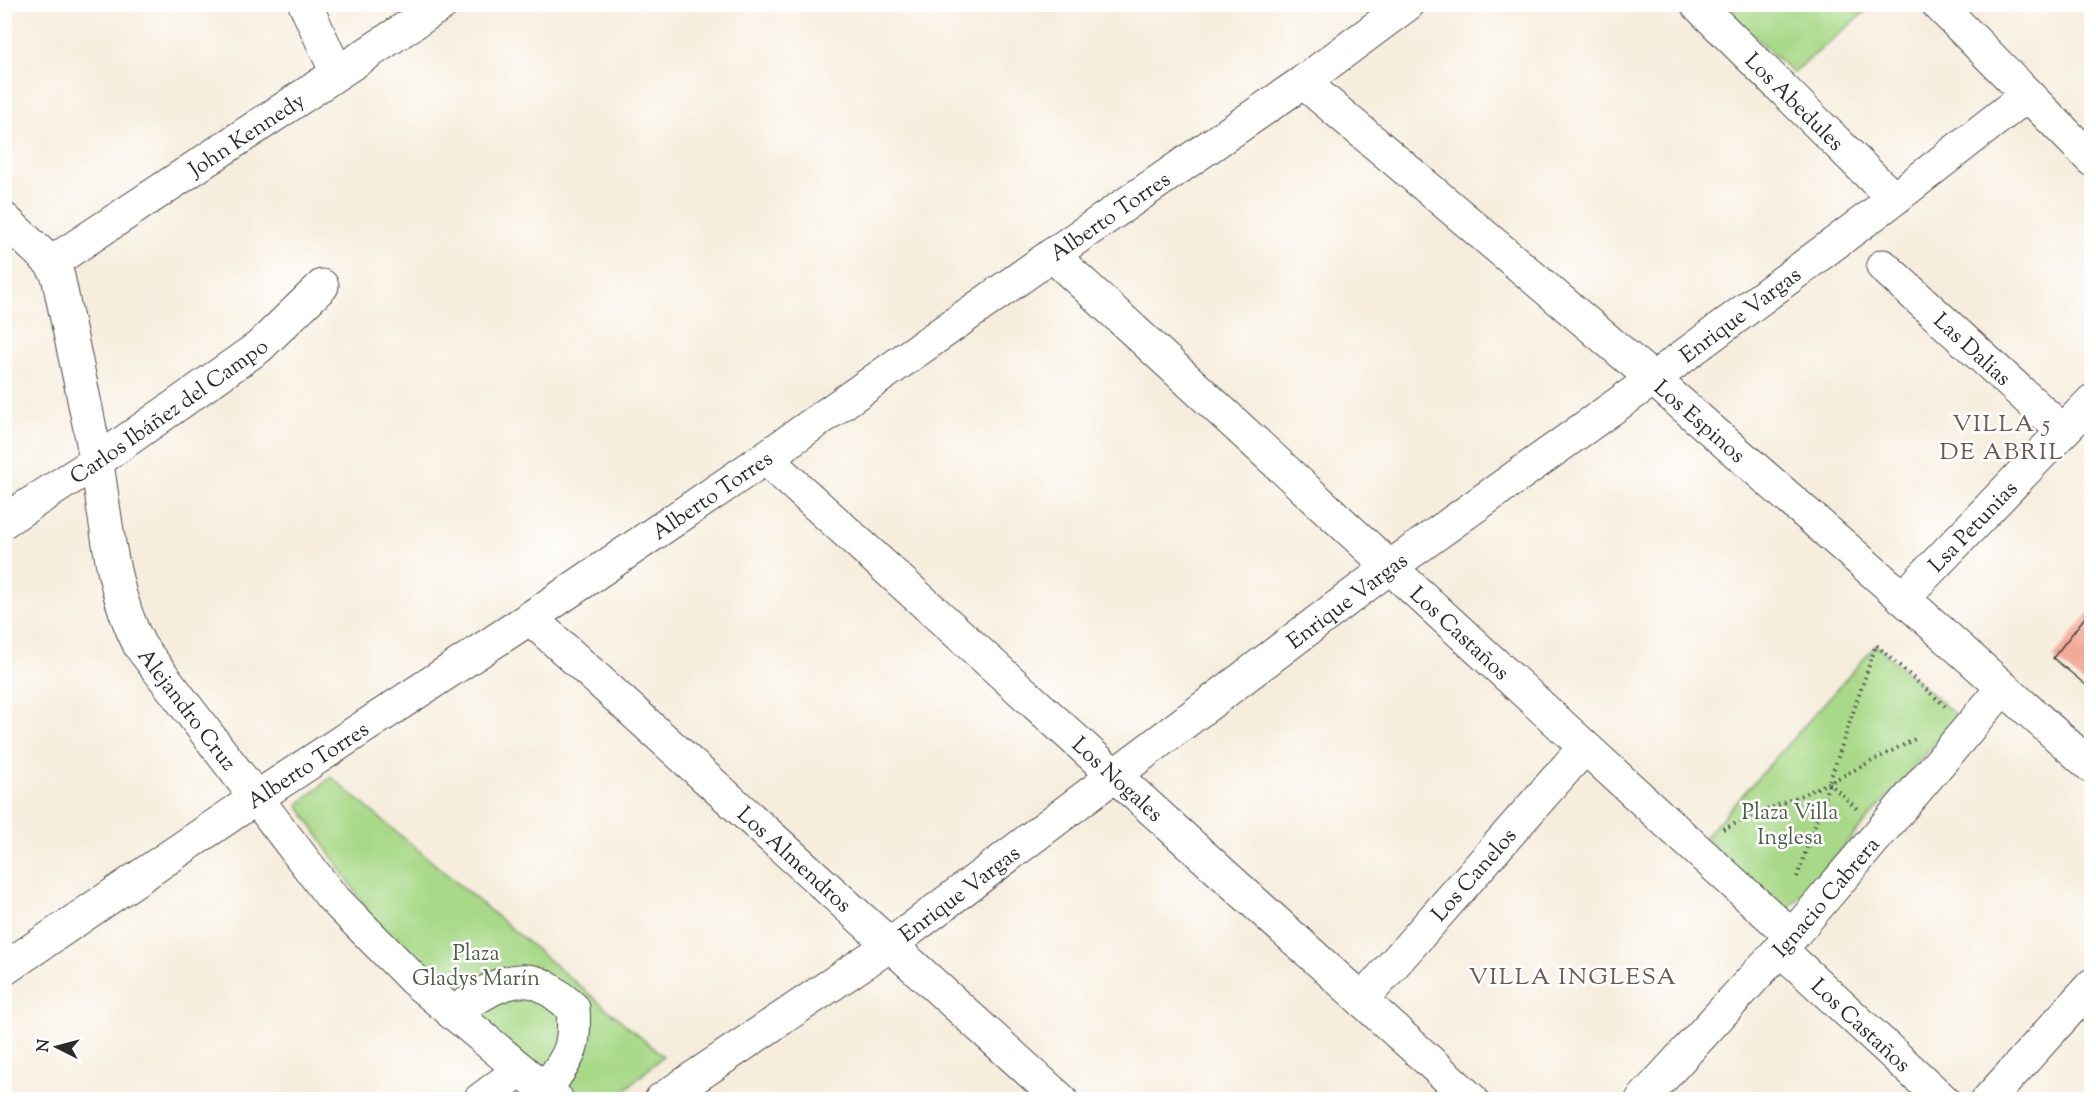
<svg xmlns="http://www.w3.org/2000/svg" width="2096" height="1104" font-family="'Sorts Mill Goudy',serif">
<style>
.park{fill:#a8d988;stroke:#6a825a;stroke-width:1.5}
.building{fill:#f3a999}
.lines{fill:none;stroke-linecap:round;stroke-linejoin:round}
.street-casing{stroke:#494846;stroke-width:35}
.secondary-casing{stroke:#494846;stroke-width:35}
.path{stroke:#494846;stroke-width:4;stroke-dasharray:1.5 4.5;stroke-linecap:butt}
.street{stroke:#fff;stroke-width:33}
.secondary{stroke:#fff;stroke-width:33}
.labels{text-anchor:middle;stroke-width:5;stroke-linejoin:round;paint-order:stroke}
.street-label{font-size:22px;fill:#2b2b2b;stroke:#fff}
.park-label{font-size:22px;fill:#505f47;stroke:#fff}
.neighbourhood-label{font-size:24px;letter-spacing:1.5px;fill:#715752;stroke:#fff}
</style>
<rect width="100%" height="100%" fill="#fff"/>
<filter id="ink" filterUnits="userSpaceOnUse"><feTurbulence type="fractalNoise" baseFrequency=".0167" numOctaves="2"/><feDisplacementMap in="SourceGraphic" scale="12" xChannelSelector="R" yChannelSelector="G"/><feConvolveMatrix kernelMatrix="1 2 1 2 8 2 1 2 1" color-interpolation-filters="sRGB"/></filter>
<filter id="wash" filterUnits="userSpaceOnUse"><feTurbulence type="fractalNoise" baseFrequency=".008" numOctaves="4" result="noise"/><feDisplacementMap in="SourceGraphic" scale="24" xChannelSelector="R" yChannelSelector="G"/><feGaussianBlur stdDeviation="1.35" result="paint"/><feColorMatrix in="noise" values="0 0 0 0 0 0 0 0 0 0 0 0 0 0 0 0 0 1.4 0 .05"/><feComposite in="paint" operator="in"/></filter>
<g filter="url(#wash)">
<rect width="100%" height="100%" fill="#f6eddc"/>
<g class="park">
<path d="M1722 5H1873L1793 73Z"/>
<path d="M1876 645 1958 717 1785 913 1704 838Z"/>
<path d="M331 777 663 1056 615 1099H557L413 979 298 805Z"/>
</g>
<g id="blocks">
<path class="building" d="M2090 611 2092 613V690L2053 658Z"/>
</g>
</g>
<g filter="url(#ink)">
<use href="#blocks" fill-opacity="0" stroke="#494846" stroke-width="1.5"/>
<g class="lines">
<g class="street-casing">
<g id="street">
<path d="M305 4 337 73"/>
<path id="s1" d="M1697 4 1894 199"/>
<path d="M1938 4 2092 160"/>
<path id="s2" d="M1303 82 1653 379 1903 598 2092 767"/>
<path id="s3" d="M1052 255C1299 482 1543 711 1792 936"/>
<path id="s4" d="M51 263 442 4"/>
<path id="s5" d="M1883 266 2063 431"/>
<path id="s6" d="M765 458 1472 1100"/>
<path id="s7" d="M4 521 96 462 259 347 322 286"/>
<path id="s8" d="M1903 598 2092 401"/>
<path id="s9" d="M530 618 1061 1100"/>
<path id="s10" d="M1780 949 1943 1100"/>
<path id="s11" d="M4 969 256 798 530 618 765 458 1052 255 1303 82 1408 4"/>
<path id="s12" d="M1362 1000 1584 748"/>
<path d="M452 1013C476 999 504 975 534 982 548 986 562 999 573 1008 576 1051 569 1056 545 1090"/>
<path d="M480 1100 520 1070"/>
<path id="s13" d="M661 1100 890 945 1390 567 1653 379 1894 199 2027 95"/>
<path id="s14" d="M1642 1100 1792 936 2003 688"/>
<path d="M1988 1100 2092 985"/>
</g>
</g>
<g class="secondary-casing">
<g id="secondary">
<path id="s15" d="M4 219 51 263 58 276C71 339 85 401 97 464 107 525 111 591 140 646L331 896 413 979 557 1100"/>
</g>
</g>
<g class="path">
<path d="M1829 783 1857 809"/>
<path d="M1723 829 1829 783 1915 739"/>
<path d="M1797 877 1876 645 1945 706"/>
</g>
<use href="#street" class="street"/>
<use href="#secondary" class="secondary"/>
</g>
</g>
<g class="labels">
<g class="street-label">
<text dy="8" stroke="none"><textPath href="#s1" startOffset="138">Los Abedules</textPath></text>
<text dy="8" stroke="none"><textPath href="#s4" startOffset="234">John Kennedy</textPath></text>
<text dy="8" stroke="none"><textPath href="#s11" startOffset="1338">Alberto Torres</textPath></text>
<text dy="8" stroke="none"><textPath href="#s13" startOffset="1335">Enrique Vargas</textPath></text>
<text dy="8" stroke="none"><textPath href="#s5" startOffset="122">Las Dalias</textPath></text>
<text dy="8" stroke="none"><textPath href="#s7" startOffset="198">Carlos Ibáñez del Campo</textPath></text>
<text dy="8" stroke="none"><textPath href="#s2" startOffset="522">Los Espinos</textPath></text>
<text dy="8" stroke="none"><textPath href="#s11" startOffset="852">Alberto Torres</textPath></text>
<text dy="8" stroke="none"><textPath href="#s8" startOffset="100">Lsa Petunias</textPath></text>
<text dy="8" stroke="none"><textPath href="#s13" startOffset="849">Enrique Vargas</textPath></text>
<text dy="8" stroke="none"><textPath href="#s3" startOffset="556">Los Castaños</textPath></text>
<text dy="8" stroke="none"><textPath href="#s15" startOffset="538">Alejandro Cruz</textPath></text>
<text dy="8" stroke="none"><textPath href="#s11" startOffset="366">Alberto Torres</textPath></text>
<text dy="8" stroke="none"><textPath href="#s6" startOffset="477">Los Nogales</textPath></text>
<text dy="8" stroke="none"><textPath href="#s9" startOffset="358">Los Almendros</textPath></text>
<text dy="8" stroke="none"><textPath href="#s12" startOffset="168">Los Canelos</textPath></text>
<text dy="8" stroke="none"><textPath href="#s13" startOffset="363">Enrique Vargas</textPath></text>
<text dy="8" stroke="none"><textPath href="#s14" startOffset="274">Ignacio Cabrera</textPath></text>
<text dy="8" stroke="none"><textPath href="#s10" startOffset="111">Los Castaños</textPath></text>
</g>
<g class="park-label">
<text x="1790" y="819">Plaza Villa<tspan x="1790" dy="25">Inglesa</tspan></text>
<text x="476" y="960">Plaza<tspan x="476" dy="25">Gladys Marín</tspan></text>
</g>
<g class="neighbourhood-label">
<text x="2002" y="431">VILLA 5<tspan x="2002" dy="28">DE ABRIL</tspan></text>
<text x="1573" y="984">VILLA INGLESA</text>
</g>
</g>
<rect width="2096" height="1104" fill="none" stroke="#fff" stroke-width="24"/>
<g transform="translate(57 1047) rotate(276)" stroke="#ffffff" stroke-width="4.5" paint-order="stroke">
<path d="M0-4.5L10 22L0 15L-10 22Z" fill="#2b2b2b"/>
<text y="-9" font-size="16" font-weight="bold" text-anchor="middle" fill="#2b2b2b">N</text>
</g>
</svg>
